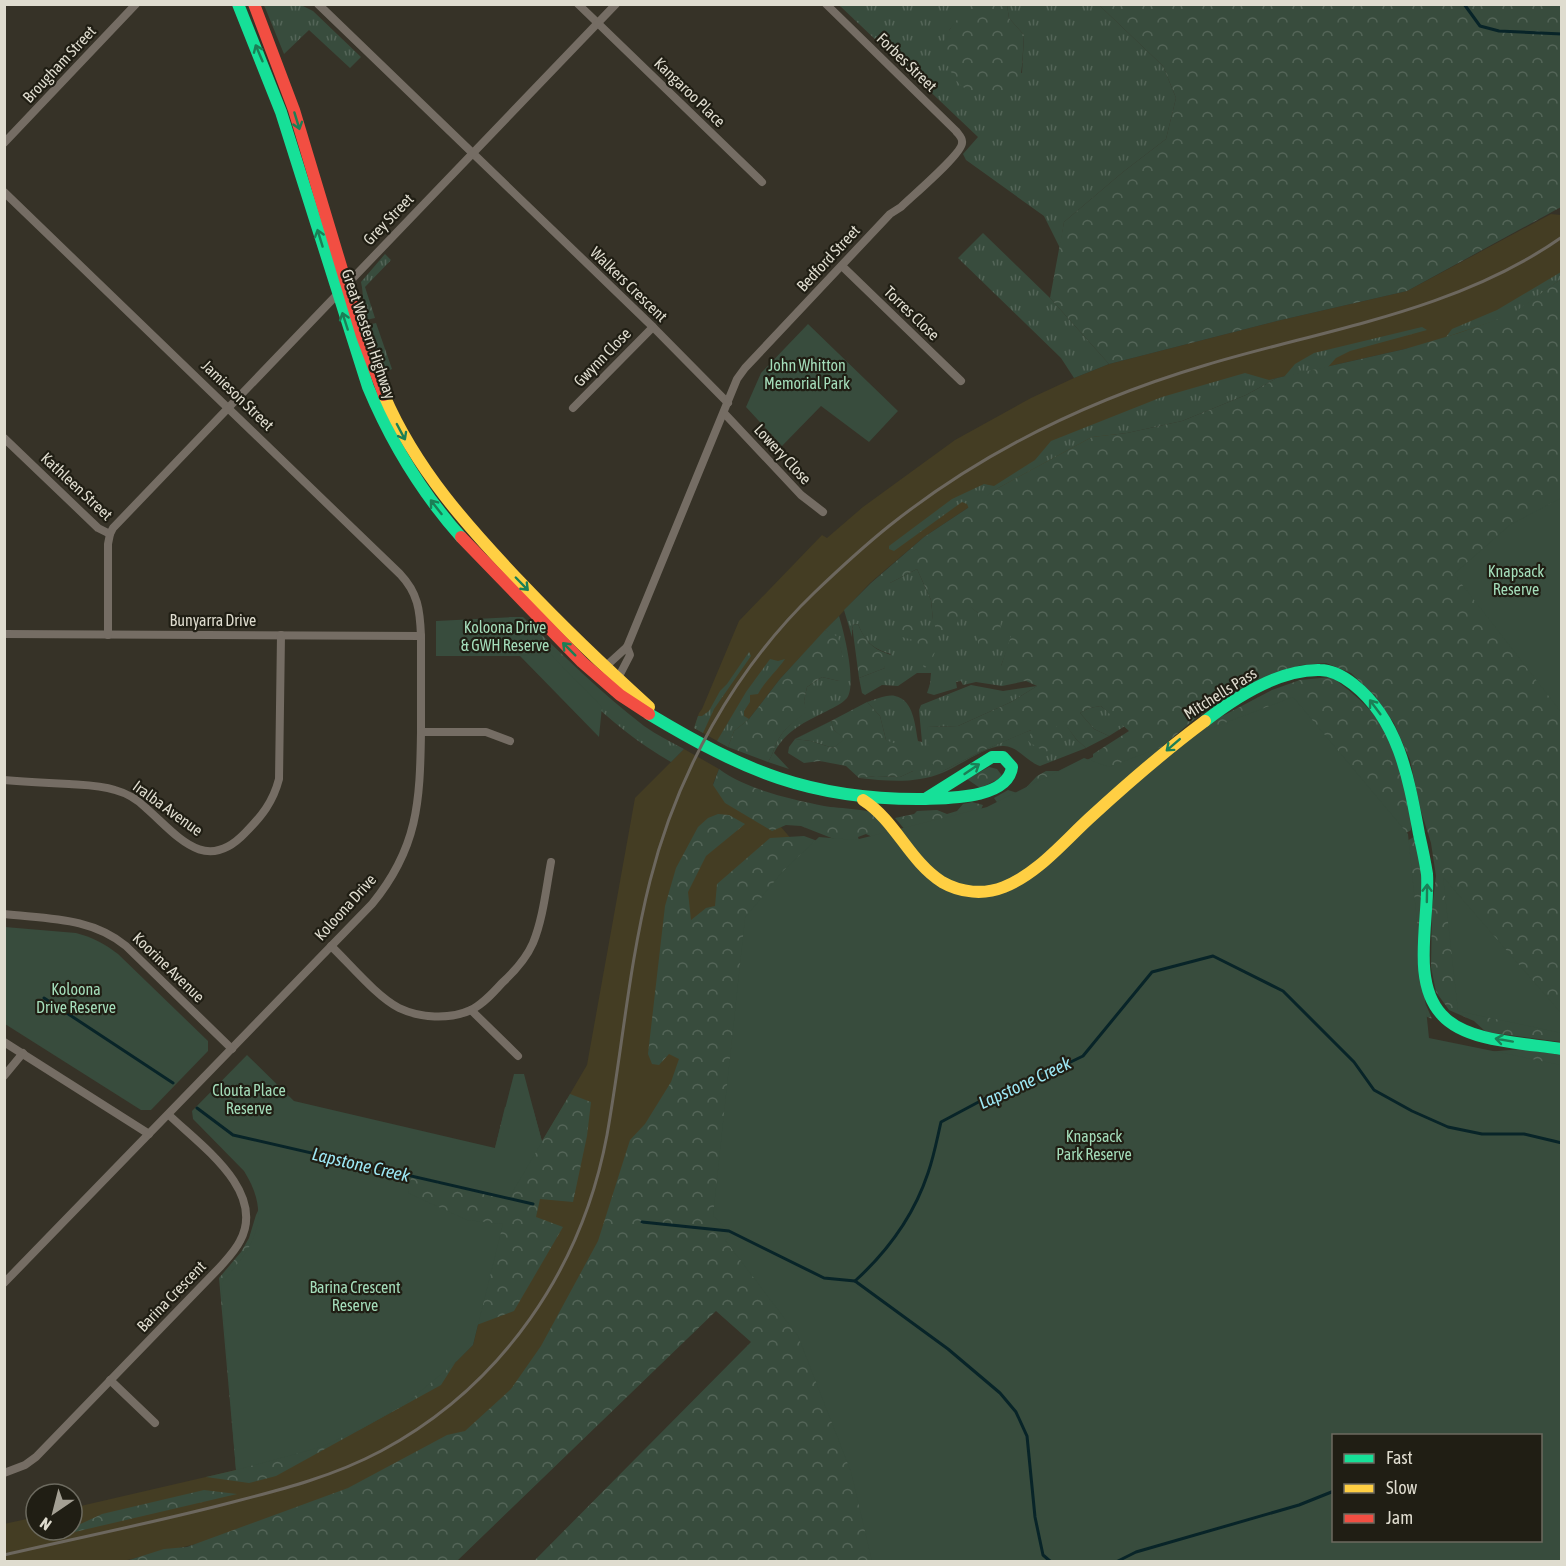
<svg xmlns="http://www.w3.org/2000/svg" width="1566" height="1566" font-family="'Asap Condensed',sans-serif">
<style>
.built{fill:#443d23}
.grass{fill:url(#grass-tufts)}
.forest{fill:url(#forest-crowns);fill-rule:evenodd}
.park{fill:#384c3d;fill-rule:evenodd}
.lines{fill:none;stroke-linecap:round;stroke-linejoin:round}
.stream{stroke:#082428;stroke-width:3}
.street{stroke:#756d64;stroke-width:8}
.fast{stroke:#16e098;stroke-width:12}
.slow{stroke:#ffcf43;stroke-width:12}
.jam{stroke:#f24e42;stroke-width:12}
.rail{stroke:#6c675e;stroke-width:3}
.oneway{stroke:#1b7f56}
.labels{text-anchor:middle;stroke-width:4.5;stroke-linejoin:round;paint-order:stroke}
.street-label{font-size:16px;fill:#dfdccf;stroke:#201e14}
.park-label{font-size:16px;fill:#a4ddba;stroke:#201e14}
.water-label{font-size:18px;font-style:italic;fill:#9de8f5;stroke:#201e14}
</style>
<defs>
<pattern id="grass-tufts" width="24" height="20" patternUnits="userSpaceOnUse" patternTransform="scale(1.5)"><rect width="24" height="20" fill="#384c3d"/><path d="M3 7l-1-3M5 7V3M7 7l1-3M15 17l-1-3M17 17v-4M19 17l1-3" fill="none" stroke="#546558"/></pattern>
<pattern id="forest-crowns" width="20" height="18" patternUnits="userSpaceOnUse" patternTransform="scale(1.5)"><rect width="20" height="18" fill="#384c3d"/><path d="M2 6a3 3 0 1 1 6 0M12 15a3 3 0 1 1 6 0" fill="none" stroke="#546558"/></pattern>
</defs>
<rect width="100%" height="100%" fill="#363227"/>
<g class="built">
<path d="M1551 214 1561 215V279L1512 315 1443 343 1405 349 1277 378 1170 409 998 488 924 537 870 583 780 679 749 719 734 731 728 747 694 728 699 713 702 709 739 621 822 535 827 538 863 507 955 440 1031 398 1074 378 1109 364 1281 320 1407 291Z"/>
<path d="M684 749 719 769 713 784 775 820 793 841 653 1186 524 1382 439 1456 222 1538 123 1561H5L4 1524 36 1517V1530H72V1508L236 1470 440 1377 473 1345 509 1198 587 1065 635 798Z"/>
</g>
<g class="grass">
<path d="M1061 4 1099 5 1163 66 1176 98 1166 139 1123 172 1064 222 1060 248 1044 216 966 160 963 154 978 137 839 5H971L950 29 944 44 1022 73 1024 35 1009 18 1007 5Z"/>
<path d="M301 5 313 11 361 57 350 68 309 30 284 54 264 5Z"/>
<path d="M983 233 1050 298 1109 364 1074 378 1061 358 958 258Z"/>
<path d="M385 254 391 260 365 287 375 318 366 320C362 307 364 295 361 282Z"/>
<path d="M1561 272V279L1512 315 1446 337 1452 329 1497 310Z"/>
<path d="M376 323 392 369 383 373 368 325Z"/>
<path d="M1422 327 1427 330 1350 351 1336 358 1328 367 1284 377 1295 364 1314 353Z"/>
<path d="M1245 373 1269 380 1277 378 1246 395 1182 421 1127 433 1092 437 998 488 969 509 967 504 962 502 894 551 889 549V546L952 499 984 484 994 486 1035 460 1051 441 1162 397Z"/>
<path d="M917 569 931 600 933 620 966 603 978 613V649L1001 612 1012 636 1001 666 1026 681 1002 686 976 682 963 685 961 681 956 682 957 688 934 695 927 693 930 684 931 673H917L898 686 882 685 865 695 862 693 859 678 885 668 883 664 891 654C872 649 865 641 858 624L852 625V637L844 610 871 583H890Z"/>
<path d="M839 616C844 632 857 684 847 698 842 704 834 707 827 711 805 722 786 730 774 753L789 769 768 762C773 755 774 747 778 740 785 727 795 720 806 712L804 701 807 687 822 677 839 681C843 659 846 643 825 630Z"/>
<path d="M509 617H523C562 654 601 693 644 726 657 735 671 742 684 749L671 762C606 725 560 671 509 617Z"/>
<path d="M749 652 751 656 714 709 703 733 694 728 698 716H702L709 711 720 691 727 684Z"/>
<path d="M770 659 778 661 785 659C776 672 765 681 758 694L750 695V702L744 711V716L749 719 734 731 728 747 717 741 746 692Z"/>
<path d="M971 685 1003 691 1037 686 1011 702 958 726 927 727 941 772C969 757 997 744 1026 732 1038 727 1051 726 1062 719L1076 739 1086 748 1040 766C1027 762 1019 747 1004 746 988 744 958 767 942 773 915 784 887 781 859 778L876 776 900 777 913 771 886 740 880 716 867 702C875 700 887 694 895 696 914 700 915 726 918 741L922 742 919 710 921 705Z"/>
<path d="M1101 706 1125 726 1109 736 1094 729 1080 713 1089 708Z"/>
<path d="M831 721 834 730 845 739 833 748 811 741 795 739Z"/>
</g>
<g class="forest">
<path d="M971 4 1007 5 1009 18 1024 35C1023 44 1023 71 1020 76 1009 95 981 100 963 87 953 80 941 55 944 42 948 27 961 16 971 4Z"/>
<path d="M1099 5H1561V207L1407 291 1281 320 1109 364 1050 298 1064 222 1123 172 1166 139 1176 98 1163 66Z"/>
<path d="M1561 279V1042L1486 1032 1474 1021 1449 1010 1436 992 1431 967 1432 909 1436 876 1431 843 1421 811 1410 760 1394 723 1375 696 1351 673 1326 663 1301 665 1255 681 1197 717 1105 795 1001 808 994 798 1008 790 1020 794 1037 776 1046 771H1064L1093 757V754L1129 731 1101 706 1089 708 1080 713 1094 729 1109 736 1086 748 1076 739 1062 720 1055 724 1063 737 1055 749 1045 752 1029 742 1031 730 980 752 941 772 929 760 927 727 958 726 1011 702 1037 686 1026 681 1002 680 1001 666 1011 636 1001 614 1000 643 991 648 978 649V613L966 604 952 634 937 632 933 620 931 600 917 569 890 583H871L924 537 998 488 1092 437 1127 433 1182 421 1246 395 1277 378 1405 349 1459 333 1512 314Z"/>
<path d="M918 623C938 637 942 651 924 669L917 641 898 636 895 631 900 626Z"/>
<path d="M858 624C863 636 869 646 881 651 887 654 891 654 896 658L897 664H884L885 668 859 678 852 625Z"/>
<path d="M825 630 838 637 847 674 839 681 822 677 807 687 804 701 807 712C796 720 785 727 778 740 774 747 773 755 768 762L728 747 734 731 749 719 780 679Z"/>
<path d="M1332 677C1347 689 1362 700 1374 715 1395 743 1412 795 1411 830L1326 885 1414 837 1420 852 1423 898 1421 993 1432 1019 1393 1002 1435 1056 1523 1049 1561 1055V1561H534L751 1342 716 1311 457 1561 123 1562 164 1549 187 1547 348 1488 447 1435 465 1431 511 1389 541 1346 598 1241 630 1140 645 1124 671 1082 679 1059 669 1054 659 1065 652 1064 648 1054 665 906 676 868 698 827 708 818 718 814 729 815 745 824 706 856 688 892 691 920 706 908 715 906 717 884 770 838 804 836 893 869 1145 778 1213 721 1272 690 1300 680ZM1334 1436H1540V1540H1334Z"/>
<path d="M867 702 880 716 886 740 911 750 914 759 913 771 900 777 876 776 859 778 846 766 820 761 804 763 788 753 789 747 795 739 811 741 833 748 844 739 834 730 831 721Z"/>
<path d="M989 767 997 769 1003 777 980 788 967 779Z"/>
<path d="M719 769C748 790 790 799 824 806 839 809 874 808 883 818 889 824 892 836 896 843L883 842 866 834 858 837 862 850 801 826 786 825 772 831 725 803 713 785Z"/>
<path d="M972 802 983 805 979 814 912 838 895 818 914 814 917 811 937 810 947 814 957 811 963 804Z"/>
<path d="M570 1094 591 1102 587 1136 573 1202 540 1199 536 1217 563 1227 514 1311 466 1329 455 1363 441 1385 276 1476 249 1483 206 1477 236 1470 219 1278 241 1252 249 1238 256 1215 268 1190 495 1148 505 1107 533 1109 542 1141Z"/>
<path d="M204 1490 237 1494 66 1534 63 1531 72 1530V1528L102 1514Z"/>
</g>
<g class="park">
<path d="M808 324 898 411 869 442 821 406 782 446 746 407 761 373Z"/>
<path d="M1561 498V712L1454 574 1510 525Z"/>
<path d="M514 617 602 707 599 737 520 656H436V621Z"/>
<path d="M1293 697 1408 834 1429 1038 1561 1065V1561H872L851 1472 798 1336 725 1240 732 1234 713 1216 745 918 782 872 819 837 855 840 987 807 1084 758 1109 767ZM1334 1436H1540V1540H1334Z"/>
<path d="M1443 877 1561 1013V1033L1458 1011Z"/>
<path d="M5 927 76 933C92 937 105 944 118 954L208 1041V1051L151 1110H141L5 1024Z"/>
<path d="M247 1055 294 1101 495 1148 514 1074H524L542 1142 509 1198 461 1189 412 1173 408 1193 467 1220 503 1224 473 1345 457 1361 404 1405 361 1429 321 1447 236 1470 221 1283C254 1248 273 1217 244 1171L193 1119 192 1111Z"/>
</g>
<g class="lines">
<g class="stream">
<path d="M1464 4 1480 26 1499 31 1562 34"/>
<path d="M44 998 173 1083"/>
<path d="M197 1108 233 1135 533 1204"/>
<path d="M642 1222 729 1231 824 1278 855 1281C888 1251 914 1215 928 1173 934 1156 937 1139 941 1122L986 1098 1013 1090 1083 1056 1152 972 1213 956 1283 991 1354 1062 1374 1090 1412 1111 1448 1127 1482 1134H1524L1562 1143"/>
<path d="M855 1281 948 1349 1000 1393 1016 1412 1027 1436 1035 1517 1043 1555 1051 1562"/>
<path d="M1116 1562 1136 1552 1299 1505 1334 1491"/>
</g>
<g class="street">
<path d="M318 4 653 327 728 403"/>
<path d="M578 4 762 182"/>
<path d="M4 143 136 4"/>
<path d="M4 192 400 574C418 593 420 610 421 636 421 668 421 700 421 732 420 802 418 848 372 904L4 1283"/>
<path d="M842 266 961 381"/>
<path d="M573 408 653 327"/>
<path d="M724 413 801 495 823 512"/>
<path d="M4 438 98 528 110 534"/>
<path d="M4 634 421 636"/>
<path d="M108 635V544L110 534 113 528 616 4"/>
<path d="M605 667 627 647 737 379 745 368 890 214 901 207C911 197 962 154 962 143 963 138 959 135 956 131L826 4"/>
<path d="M616 682 630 655 627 647"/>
<path d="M421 732H486L510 741"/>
<path d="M4 780C26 782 47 783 69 784 84 785 100 785 115 790 126 793 137 799 146 808 177 835 205 875 245 833 262 816 273 802 279 779L281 635"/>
<path d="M4 914C48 919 91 917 126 946L232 1049"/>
<path d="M331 946C350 964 377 997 399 1008 420 1018 449 1020 471 1010 483 1004 493 993 502 983 514 972 526 959 533 943 543 919 546 889 551 862"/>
<path d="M471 1010 518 1056"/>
<path d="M4 1042 149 1134"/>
<path d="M4 1076 23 1053"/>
<path d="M110 1380 155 1423"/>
<path d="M4 1473 25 1465 36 1457 220 1267C227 1259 235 1251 240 1241 267 1191 200 1145 169 1115"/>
</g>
<g class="fast">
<path d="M238 4 281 112 368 387C391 442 421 492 461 537"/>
<path d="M649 714C744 771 810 800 923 799 948 798 1008 799 1012 767L1003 757H992L925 799"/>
<path d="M1205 721C1236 697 1279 669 1320 670 1331 670 1344 677 1353 684 1399 720 1409 780 1419 834 1422 847 1425 861 1427 874 1430 917 1410 981 1442 1015 1467 1043 1527 1043 1562 1049"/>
</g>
<g class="slow">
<path d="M384 395C416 470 469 528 524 586 564 628 606 668 649 707"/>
<path d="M863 800C896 821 909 861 942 882 961 893 984 895 1004 887 1039 873 1065 840 1093 815 1129 782 1166 750 1205 721"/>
</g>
<g class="jam">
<path d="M254 4 294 110 362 336 384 395"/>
<path d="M461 537 582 662 620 695 649 714"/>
</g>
<path class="rail" d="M4 1555C81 1537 157 1522 233 1502 284 1489 334 1476 381 1451 502 1386 582 1269 607 1135 622 1051 629 964 650 881 677 774 734 670 814 593 838 570 863 547 889 526 983 451 1091 399 1206 365 1326 329 1457 311 1562 237"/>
</g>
<defs><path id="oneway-shaft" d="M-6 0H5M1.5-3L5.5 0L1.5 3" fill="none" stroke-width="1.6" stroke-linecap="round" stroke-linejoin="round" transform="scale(1.5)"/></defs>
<g class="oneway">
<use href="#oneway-shaft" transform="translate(259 53) rotate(-113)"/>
<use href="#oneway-shaft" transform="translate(297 121) rotate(73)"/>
<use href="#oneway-shaft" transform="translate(320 238) rotate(-107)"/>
<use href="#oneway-shaft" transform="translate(345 321) rotate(-108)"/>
<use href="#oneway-shaft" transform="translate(401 432) rotate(62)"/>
<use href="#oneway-shaft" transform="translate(436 507) rotate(-128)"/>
<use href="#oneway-shaft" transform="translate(522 584) rotate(46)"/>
<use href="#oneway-shaft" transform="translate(569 649) rotate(-135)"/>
<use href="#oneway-shaft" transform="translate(1375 707) rotate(-127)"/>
<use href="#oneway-shaft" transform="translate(1173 745) rotate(139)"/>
<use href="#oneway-shaft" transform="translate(972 769) rotate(-34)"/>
<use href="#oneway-shaft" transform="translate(1427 893) rotate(-89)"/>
<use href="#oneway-shaft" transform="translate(1504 1040) rotate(-170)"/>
</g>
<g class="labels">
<g class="street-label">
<text transform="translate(907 62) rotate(44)" y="6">Forbes Street</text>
<text transform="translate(59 64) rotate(-47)" y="6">Brougham Street</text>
<text transform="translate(690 92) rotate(44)" y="6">Kangaroo Place</text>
<text transform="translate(388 219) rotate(-46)" y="6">Grey Street</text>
<text transform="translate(828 258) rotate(-47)" y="6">Bedford Street</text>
<text transform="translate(629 284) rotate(44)" y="6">Walkers Crescent</text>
<text transform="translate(912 313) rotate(44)" y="6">Torres Close</text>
<text transform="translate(369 334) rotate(71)" y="6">Great Western Highway</text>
<text transform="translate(602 357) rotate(-46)" y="6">Gwynn Close</text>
<text transform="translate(238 395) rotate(44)" y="6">Jamieson Street</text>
<text transform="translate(783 454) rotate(47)" y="6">Lowery Close</text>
<text transform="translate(77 486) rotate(43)" y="6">Kathleen Street</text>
<text x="213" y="626">Bunyarra Drive</text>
<text transform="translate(1220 693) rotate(-32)" y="6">Mitchells Pass</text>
<text transform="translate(168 808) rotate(36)" y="6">Iralba Avenue</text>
<text transform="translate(345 907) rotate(-48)" y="6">Koloona Drive</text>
<text transform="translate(169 967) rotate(44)" y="6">Koorine Avenue</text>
<text transform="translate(171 1296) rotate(-46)" y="6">Barina Crescent</text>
</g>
<g class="park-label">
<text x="807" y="371">John Whitton<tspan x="807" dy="18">Memorial Park</tspan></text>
<text x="1516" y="577">Knapsack<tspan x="1516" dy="18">Reserve</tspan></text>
<text x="505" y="633">Koloona Drive<tspan x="505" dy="18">&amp; GWH Reserve</tspan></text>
<text x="76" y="995">Koloona<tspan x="76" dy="18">Drive Reserve</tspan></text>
<text x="249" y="1096">Clouta Place<tspan x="249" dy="18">Reserve</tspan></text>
<text x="1094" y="1142">Knapsack<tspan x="1094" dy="18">Park Reserve</tspan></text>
<text x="355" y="1293">Barina Crescent<tspan x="355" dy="18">Reserve</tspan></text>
</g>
<g class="water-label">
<text transform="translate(1025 1083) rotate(-25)" y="6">Lapstone Creek</text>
<text transform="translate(361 1165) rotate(13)" y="6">Lapstone Creek</text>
</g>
</g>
<rect width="1566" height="1566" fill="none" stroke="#dfdccf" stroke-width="12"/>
<rect x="1332" y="1434" width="210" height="108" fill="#201e14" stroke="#6c6a5f" stroke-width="1.5"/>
<rect x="1344" y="1454" width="30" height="9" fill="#16e098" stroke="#6c6a5f" stroke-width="1.5"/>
<text x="1386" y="1464" font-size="18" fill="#dfdccf">Fast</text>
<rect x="1344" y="1484" width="30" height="9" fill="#ffcf43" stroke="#6c6a5f" stroke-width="1.5"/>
<text x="1386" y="1494" font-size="18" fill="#dfdccf">Slow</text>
<rect x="1344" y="1514" width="30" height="9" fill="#f24e42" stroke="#6c6a5f" stroke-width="1.5"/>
<text x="1386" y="1524" font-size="18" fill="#dfdccf">Jam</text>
<g transform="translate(54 1512) rotate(215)"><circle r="28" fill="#201e14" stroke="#6c6a5f" stroke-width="1.5"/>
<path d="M0-4.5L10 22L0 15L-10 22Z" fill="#a4a094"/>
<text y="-9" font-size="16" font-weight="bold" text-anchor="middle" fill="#dfdccf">N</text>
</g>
</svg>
